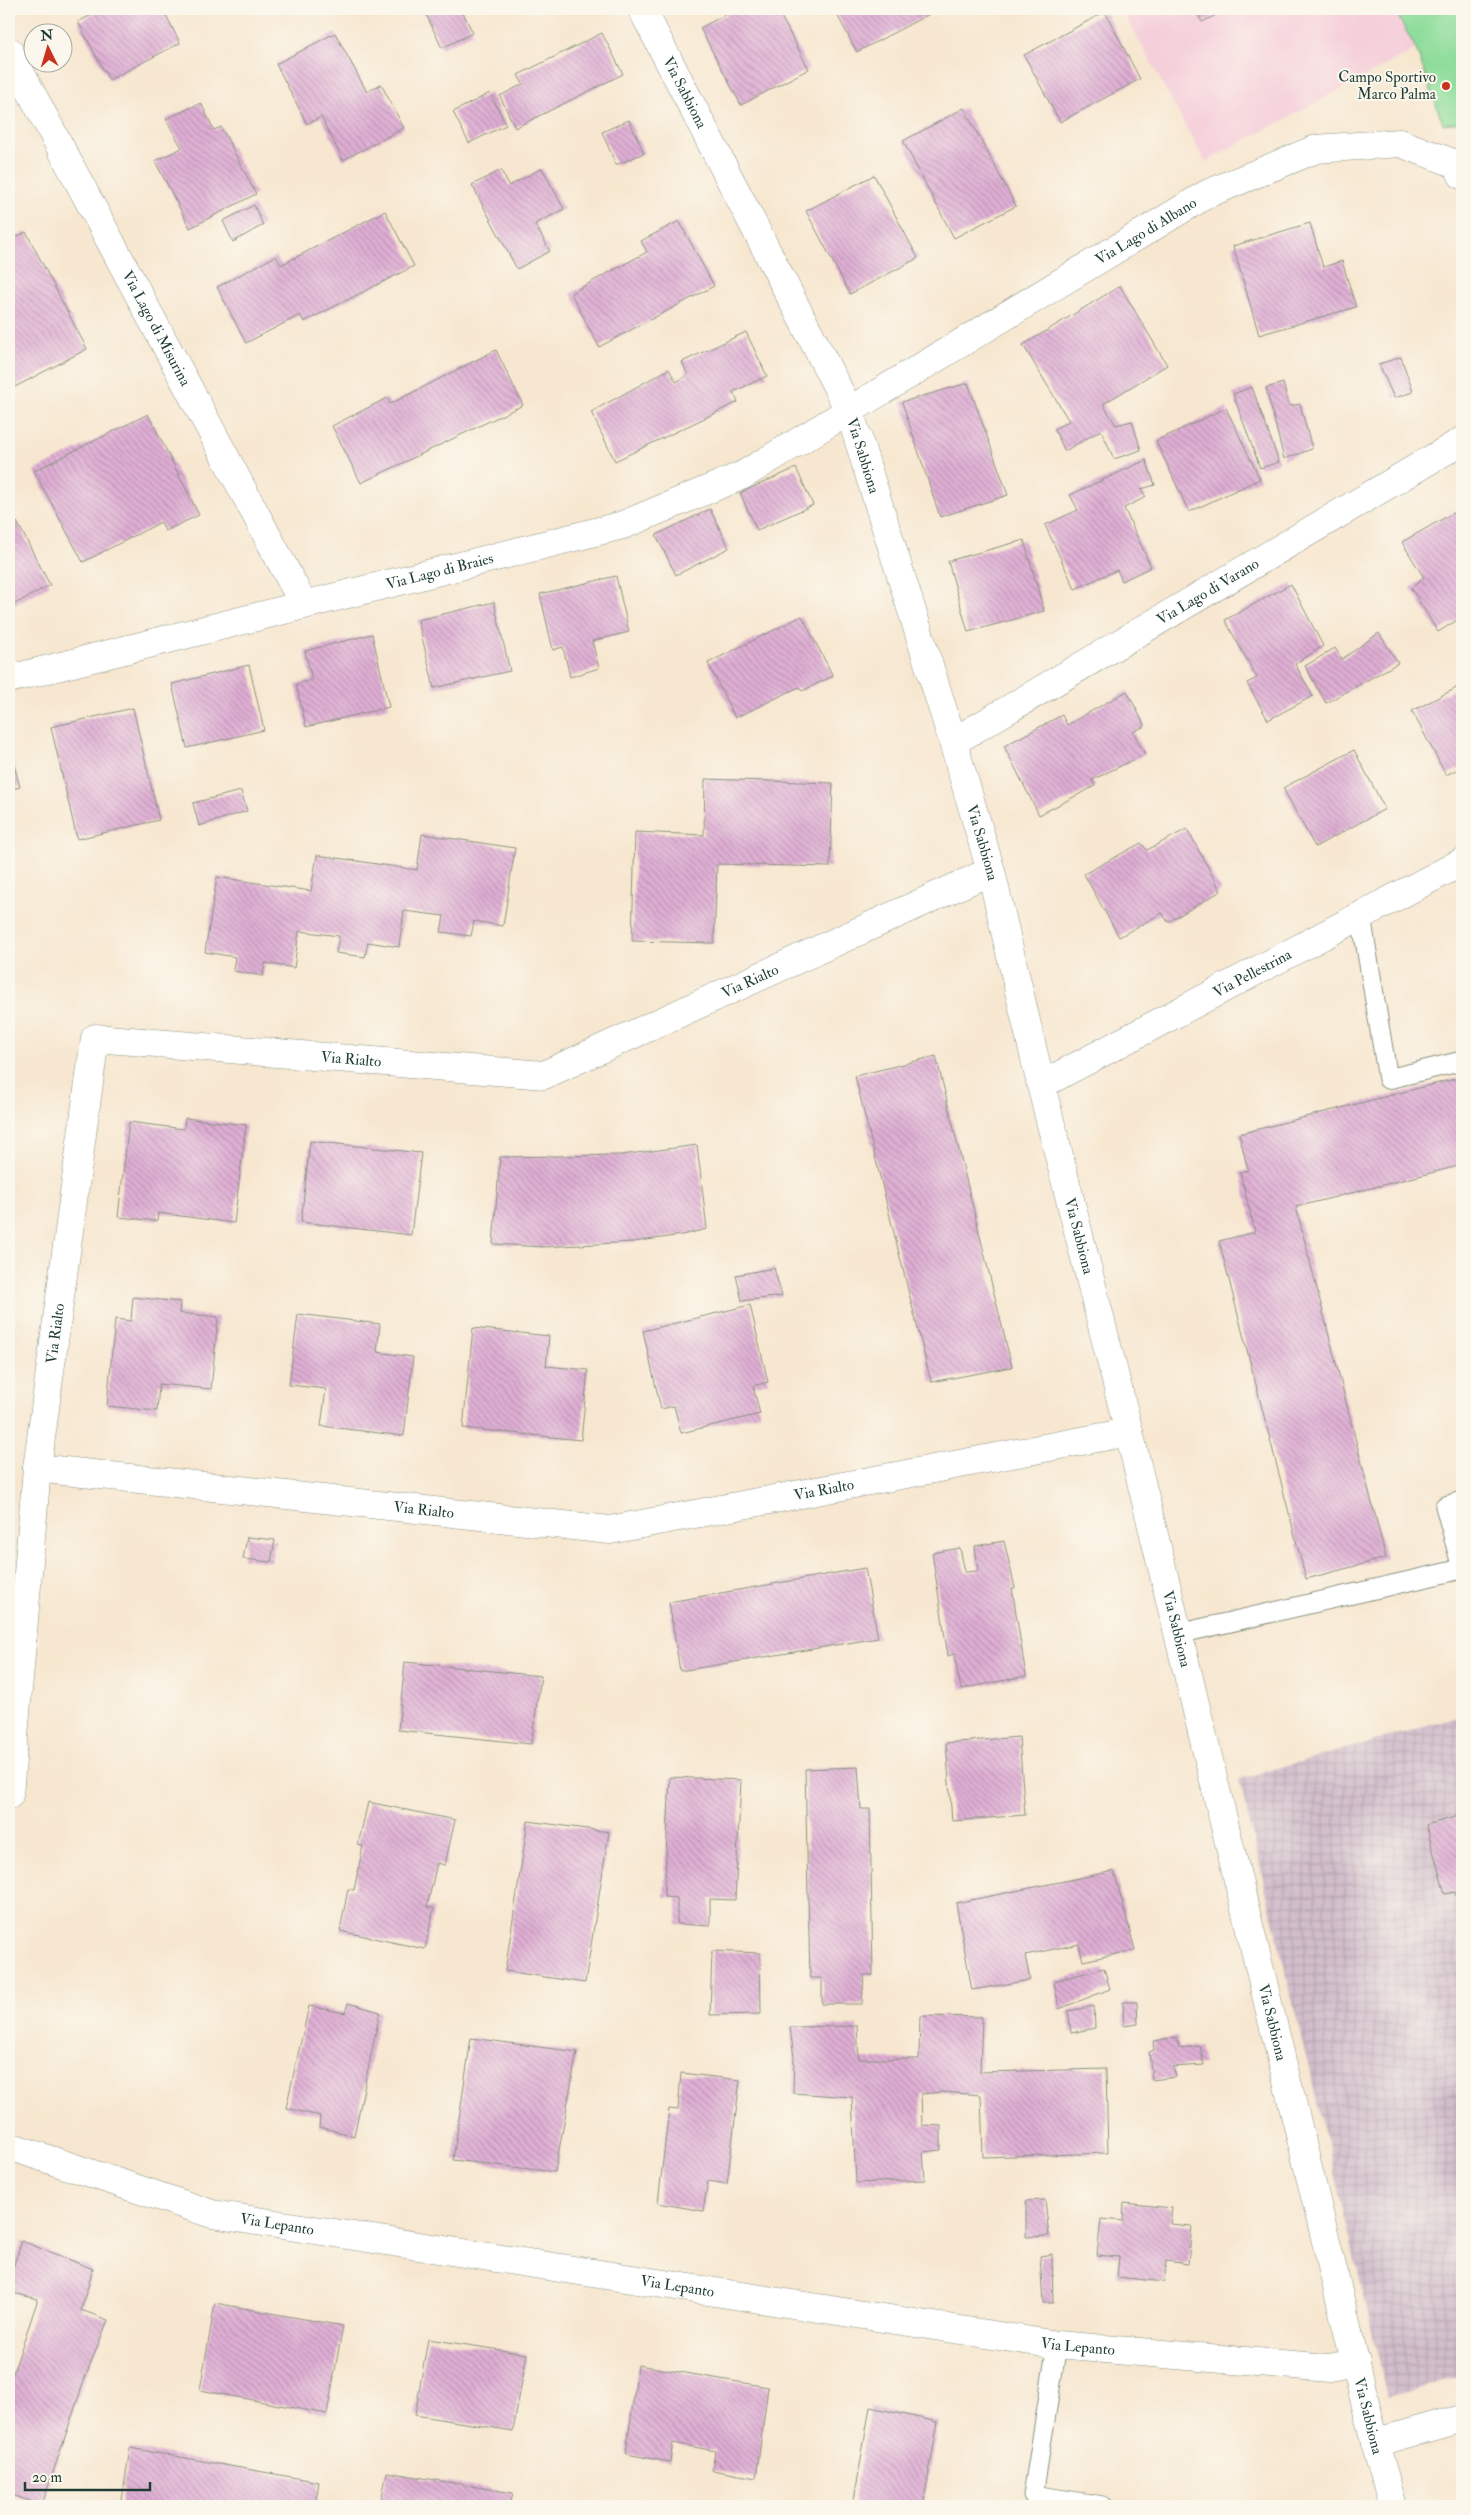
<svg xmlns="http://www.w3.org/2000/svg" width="1471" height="2515" font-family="'IM FELL Double Pica',serif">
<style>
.built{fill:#f5cfda}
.industrial{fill:url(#industrial-grid)}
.grass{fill:#8fdd9b;stroke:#578d68}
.building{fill:url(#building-back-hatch)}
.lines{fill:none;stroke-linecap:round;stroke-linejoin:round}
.service-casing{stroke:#8b9282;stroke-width:21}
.minor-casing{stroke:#8b9282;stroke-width:29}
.tertiary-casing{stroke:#8b9282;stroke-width:29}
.service{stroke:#fff;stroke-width:19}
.minor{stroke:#fff;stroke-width:28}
.tertiary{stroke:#fff;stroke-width:28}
.poi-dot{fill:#c8321e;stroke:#fbf7ec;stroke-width:2}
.labels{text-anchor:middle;stroke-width:4;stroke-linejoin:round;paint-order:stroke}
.poi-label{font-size:15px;fill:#1f3d34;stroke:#fbf7ec;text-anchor:end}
.street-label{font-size:15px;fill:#1f3d34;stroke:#fbf7ec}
</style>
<defs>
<pattern id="industrial-grid" width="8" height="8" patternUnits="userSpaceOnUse" patternTransform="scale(1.25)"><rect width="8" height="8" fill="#d1bdcb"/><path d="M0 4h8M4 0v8" fill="none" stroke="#b3a3af"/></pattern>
<pattern id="building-back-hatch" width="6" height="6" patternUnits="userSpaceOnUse" patternTransform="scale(1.25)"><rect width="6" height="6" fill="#e0afd5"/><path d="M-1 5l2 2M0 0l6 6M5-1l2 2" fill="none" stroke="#b590ae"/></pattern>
</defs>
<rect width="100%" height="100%" fill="#fbf7ec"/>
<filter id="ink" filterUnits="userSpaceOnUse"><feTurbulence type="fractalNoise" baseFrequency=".02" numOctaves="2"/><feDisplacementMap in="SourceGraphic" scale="10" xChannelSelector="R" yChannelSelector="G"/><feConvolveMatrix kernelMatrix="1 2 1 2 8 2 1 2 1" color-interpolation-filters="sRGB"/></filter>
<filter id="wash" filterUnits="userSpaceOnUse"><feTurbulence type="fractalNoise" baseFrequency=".0096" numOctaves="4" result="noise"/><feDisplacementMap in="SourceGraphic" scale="20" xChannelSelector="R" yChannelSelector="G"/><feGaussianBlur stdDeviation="1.12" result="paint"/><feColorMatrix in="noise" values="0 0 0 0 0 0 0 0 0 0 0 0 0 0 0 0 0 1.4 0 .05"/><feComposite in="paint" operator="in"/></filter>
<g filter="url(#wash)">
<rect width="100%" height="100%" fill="#f7e7d0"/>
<path class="built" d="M1122 9H1394L1416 49 1205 162Z"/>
<path class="industrial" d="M1462 1716V2376L1388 2397 1239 1779Z"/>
<path class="grass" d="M1394 9H1462V122L1443 124 1416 49Z"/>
<g id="blocks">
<g class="building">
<path d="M103 9H163L180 43 109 80 78 22Z"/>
<path d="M437 9H461L473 33 442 48 426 14Z"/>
<path d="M736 9H777L809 69 741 105 700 28Z"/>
<path d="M834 9H931L933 12 857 52Z"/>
<path d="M1195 9H1228L1202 22Z"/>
<path d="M1105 12 1140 79 1060 122 1024 55Z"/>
<path d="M335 33 367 92 381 84 404 128 343 160 321 117 307 124 276 64Z"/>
<path d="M602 33 623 74 515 128 500 96 523 84 518 75Z"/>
<path d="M490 93 506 125 469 143 453 112Z"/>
<path d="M201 103 214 130 221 127 256 194 190 228 155 161 182 148 166 119Z"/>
<path d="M964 108 1016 206 954 238 903 141Z"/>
<path d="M629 120 644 153 616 165 602 132Z"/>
<path d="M542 168 564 209 535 224 550 251 517 269 472 185 501 170 509 186Z"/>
<path d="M874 175 918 258 850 294 806 211Z"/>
<path d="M254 205 263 225 233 242 223 221Z"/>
<path d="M385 211 414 266 304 322 300 315 246 343 217 287 276 256 281 265Z"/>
<path d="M679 221 714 286 599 347 571 293 647 252 641 241Z"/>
<path d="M1310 223 1323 267 1342 261 1356 307 1259 335 1233 246Z"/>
<path d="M26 232 87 349 13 388 9 381V241Z"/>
<path d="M1120 286 1167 365 1103 404 1116 425 1132 421 1141 450 1114 459 1101 430 1065 451 1054 429 1069 421 1023 345Z"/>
<path d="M746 332 767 376 733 392 738 402 615 461 591 412 669 369 676 382 688 375 682 362Z"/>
<path d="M496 350 523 405 361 483 332 426 387 398 390 404Z"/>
<path d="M1401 357 1413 392 1394 398 1379 364Z"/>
<path d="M968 383 1008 495 940 517 902 402Z"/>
<path d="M1283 383 1289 406 1300 404 1312 449 1284 459 1266 388Z"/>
<path d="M1252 387 1279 462 1260 468 1233 394Z"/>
<path d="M1226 408 1260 479 1189 512 1156 441Z"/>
<path d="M148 414 199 515 165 531 161 522 83 562 34 471Z"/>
<path d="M1146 460 1155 485 1141 489 1146 497 1124 508 1151 567 1122 581 1117 570 1075 589 1045 525 1078 510 1070 495Z"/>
<path d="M796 468 813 505 757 530 740 493Z"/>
<path d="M1462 508V617L1438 632 1411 588 1424 578 1402 542Z"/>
<path d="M710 509 729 548 676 575 656 535Z"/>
<path d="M17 522 50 585 13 605 9 598V526Z"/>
<path d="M1024 540 1044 611 968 632 948 561Z"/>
<path d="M616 576 629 632 592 641 599 668 570 677 563 647 553 650 540 594Z"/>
<path d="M1291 584 1323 646 1295 664 1313 696 1268 720 1247 683 1257 678 1225 620Z"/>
<path d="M494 602 510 671 434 688 418 620Z"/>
<path d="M802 616 833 676 802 691 799 687 735 718 708 663Z"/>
<path d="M1379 633 1398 663 1326 703 1305 666 1335 648 1342 659Z"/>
<path d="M372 634 389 707 306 727 296 684 312 680 305 651Z"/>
<path d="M249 665 264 730 187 748 172 684Z"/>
<path d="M1462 685V767L1446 775 1412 711Z"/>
<path d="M1127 691 1145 726 1133 732 1145 754 1092 780 1095 786 1039 815 1004 746 1062 715 1067 725Z"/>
<path d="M133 708 159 820 77 839 51 727Z"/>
<path d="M9 747 20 787 9 790Z"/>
<path d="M1354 750 1385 809 1315 847 1283 788Z"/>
<path d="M705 779 833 783 830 867 717 864 714 943 632 941 635 832 704 835Z"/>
<path d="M241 791 247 811 199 826 193 803Z"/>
<path d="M1187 829 1221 891 1168 922 1162 913 1119 937 1084 874 1141 843 1147 850Z"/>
<path d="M422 834 515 848 503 926 474 921 471 936 441 932 444 916 404 911 399 947 368 942 365 957 336 953 339 936 299 931 294 968 265 963 263 976 233 971 235 957 205 952 217 877 311 891 317 855 417 870Z"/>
<path d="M936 1056 1012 1367 931 1382 855 1076Z"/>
<path d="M1462 1077V1165L1296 1207 1386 1558 1306 1579 1219 1241 1255 1232 1240 1172 1248 1170 1239 1134Z"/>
<path d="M185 1118 246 1125 234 1223 158 1213 157 1221 118 1217 129 1122 184 1129Z"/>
<path d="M310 1141 421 1153 411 1235 301 1222Z"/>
<path d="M697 1145 707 1229 682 1235 633 1242 544 1247 493 1244 500 1157 621 1155Z"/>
<path d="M774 1268 782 1296 742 1301 736 1275Z"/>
<path d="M133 1297 180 1302 179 1313 218 1317 211 1389 159 1384 157 1411 107 1406 115 1319 131 1321Z"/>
<path d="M750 1305 768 1382 753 1386 760 1414 681 1433 674 1406 661 1409 643 1331Z"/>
<path d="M298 1314 380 1324 377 1352 413 1357 404 1436 321 1426 326 1389 289 1385Z"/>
<path d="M473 1328 549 1336 546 1366 588 1370 581 1440 463 1428Z"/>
<path d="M247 1537 275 1540 271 1562 243 1559Z"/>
<path d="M1004 1541 1015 1588H1012L1026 1676 961 1689 954 1654 948 1656 932 1553 960 1548 965 1572 978 1571 975 1546Z"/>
<path d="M865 1568 878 1638 680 1671 669 1602Z"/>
<path d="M405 1662 541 1676 531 1744 398 1730Z"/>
<path d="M1019 1737 1025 1815 952 1821 946 1743Z"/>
<path d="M858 1767 861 1809H870L873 1975H864L862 2004H822V1978H810L805 1769Z"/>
<path d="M670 1777 741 1780 735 1900 710 1899V1926L677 1924V1898L664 1897Z"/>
<path d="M368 1802 455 1820 445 1865 437 1863 427 1907 434 1908 425 1949 340 1931 348 1889 354 1890 363 1846 358 1845Z"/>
<path d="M1462 1815V1914L1455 1892 1445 1894 1426 1825Z"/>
<path d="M528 1821 609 1832 585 1983 505 1971Z"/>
<path d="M1114 1871 1135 1950 1083 1961 1079 1944 1025 1955 1030 1980 972 1990 956 1903Z"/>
<path d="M712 1951 760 1953 761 2014 710 2015Z"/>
<path d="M1104 1968 1110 1989 1059 2009 1054 1981Z"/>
<path d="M1123 2002H1137L1138 2024 1124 2026Z"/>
<path d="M348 2003 380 2012 354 2136 319 2127 320 2116 286 2108 309 2006 345 2013Z"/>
<path d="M1094 2006 1095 2028 1071 2033 1068 2011Z"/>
<path d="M920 2016 982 2017 980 2072 1106 2069 1108 2153 983 2157 981 2095 942 2092 921 2094 922 2125 941 2126V2150L923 2152 925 2180 856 2183 852 2097 793 2093 794 2058 790 2027 857 2026 859 2059H919Z"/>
<path d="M1177 2037 1179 2048 1200 2046 1204 2065 1173 2067 1176 2077 1152 2080 1149 2052 1154 2050 1153 2041Z"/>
<path d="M471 2038 577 2052 555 2172 453 2160Z"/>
<path d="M681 2073 740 2080 727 2184 708 2181 703 2211 658 2203 669 2109 678 2110Z"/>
<path d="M1045 2200 1049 2236 1026 2237V2201Z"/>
<path d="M1124 2203 1172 2208 1170 2224 1192 2226 1188 2264 1166 2261 1164 2282 1117 2277 1119 2257 1097 2255 1101 2219 1123 2221Z"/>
<path d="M22 2241 93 2269 81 2310 108 2320 86 2375 42 2505 9 2494V2385L38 2299 9 2292V2279Z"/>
<path d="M1052 2254 1053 2303H1043L1040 2256Z"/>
<path d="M215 2303 343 2326 327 2414 200 2390Z"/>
<path d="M428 2339 527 2354 513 2431 415 2415Z"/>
<path d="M638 2365 768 2387 756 2478 712 2470 715 2451 673 2443 670 2462 626 2454Z"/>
<path d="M870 2407 938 2422 923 2506H853Z"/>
<path d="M130 2448 319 2482 315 2506H121Z"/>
<path d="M387 2472 513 2493 510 2506H380Z"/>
</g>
</g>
</g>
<g filter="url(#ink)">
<use href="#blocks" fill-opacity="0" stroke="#8b9282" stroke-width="1"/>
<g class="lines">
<g class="service-casing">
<g id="service">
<path d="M1361 916 1388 1079 1462 1061"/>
<path d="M1462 1501 1445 1506 1462 1568"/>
<path d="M1178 1634 1462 1569"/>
<path d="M1057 2345 1033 2495 1103 2506"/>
</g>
</g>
<g class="minor-casing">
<g id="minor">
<path id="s1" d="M9 51 304 605"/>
<path id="s2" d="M9 679 623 525 743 475 1207 194 1316 149 1400 143 1456 164 1462 175"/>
<path id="s3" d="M953 742 1462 441"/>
<path id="s4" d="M1041 1085 1462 862"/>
<path id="s5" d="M37 1468 610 1530 1129 1432"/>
<path id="s6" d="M9 1795 37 1468 95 1038 544 1075 991 871"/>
<path id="s7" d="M9 2146 212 2214 1057 2345 1329 2368 1356 2363"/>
<path d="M1375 2443 1462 2418"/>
</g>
</g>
<g class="tertiary-casing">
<g id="tertiary">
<path id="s8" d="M642 9 849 410 953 742 991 871 1041 1085 1129 1432 1375 2443 1393 2506"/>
</g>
</g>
<use href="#service" class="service"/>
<use href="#minor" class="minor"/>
<use href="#tertiary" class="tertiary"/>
</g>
</g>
<circle class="poi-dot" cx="1446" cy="86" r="5"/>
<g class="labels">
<g class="poi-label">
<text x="1436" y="82">Campo Sportivo<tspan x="1436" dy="17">Marco Palma</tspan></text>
</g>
<g class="street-label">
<text dy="5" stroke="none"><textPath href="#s8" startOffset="94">Via Sabbiona</textPath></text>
<text dy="5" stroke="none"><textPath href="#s2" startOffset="1234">Via Lago di Albano</textPath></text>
<text dy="5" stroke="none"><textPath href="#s1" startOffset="314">Via Lago di Misurina</textPath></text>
<text dy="5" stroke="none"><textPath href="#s8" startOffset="499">Via Sabbiona</textPath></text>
<text dy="5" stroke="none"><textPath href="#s2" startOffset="444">Via Lago di Braies</textPath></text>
<text dy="5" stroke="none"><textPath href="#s3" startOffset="296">Via Lago di Varano</textPath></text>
<text dy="5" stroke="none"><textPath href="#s8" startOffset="904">Via Sabbiona</textPath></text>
<text dy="5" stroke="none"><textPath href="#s4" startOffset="239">Via Pellestrina</textPath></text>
<text dy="5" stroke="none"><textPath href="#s6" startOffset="1439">Via Rialto</textPath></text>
<text dy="5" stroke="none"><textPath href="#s6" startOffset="1019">Via Rialto</textPath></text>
<text dy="5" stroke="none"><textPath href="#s8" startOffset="1309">Via Sabbiona</textPath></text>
<text dy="5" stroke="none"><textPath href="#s6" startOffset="464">Via Rialto</textPath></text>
<text dy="5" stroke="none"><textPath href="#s5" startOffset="794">Via Rialto</textPath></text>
<text dy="5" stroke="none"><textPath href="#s5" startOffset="389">Via Rialto</textPath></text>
<text dy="5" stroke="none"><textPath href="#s8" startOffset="1714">Via Sabbiona</textPath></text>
<text dy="5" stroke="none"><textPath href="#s8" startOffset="2119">Via Sabbiona</textPath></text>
<text dy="5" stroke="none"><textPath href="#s7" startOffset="280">Via Lepanto</textPath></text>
<text dy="5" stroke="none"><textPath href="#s7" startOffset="685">Via Lepanto</textPath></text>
<text dy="5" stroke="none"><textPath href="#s7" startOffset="1090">Via Lepanto</textPath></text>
<text dy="5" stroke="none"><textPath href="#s8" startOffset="2524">Via Sabbiona</textPath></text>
</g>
</g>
<rect width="1471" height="2515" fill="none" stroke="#fbf7ec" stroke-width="30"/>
<g transform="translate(48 48) rotate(355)"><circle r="24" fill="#fbf7ec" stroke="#a3ada2"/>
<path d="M0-4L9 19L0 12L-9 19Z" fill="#c8321e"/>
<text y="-8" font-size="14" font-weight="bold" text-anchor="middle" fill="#1f3d34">N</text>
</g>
<path d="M25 2482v8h125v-8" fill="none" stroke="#1f3d34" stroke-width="2.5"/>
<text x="32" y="2482" font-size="15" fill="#1f3d34" stroke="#fbf7ec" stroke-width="4" paint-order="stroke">20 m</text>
</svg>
